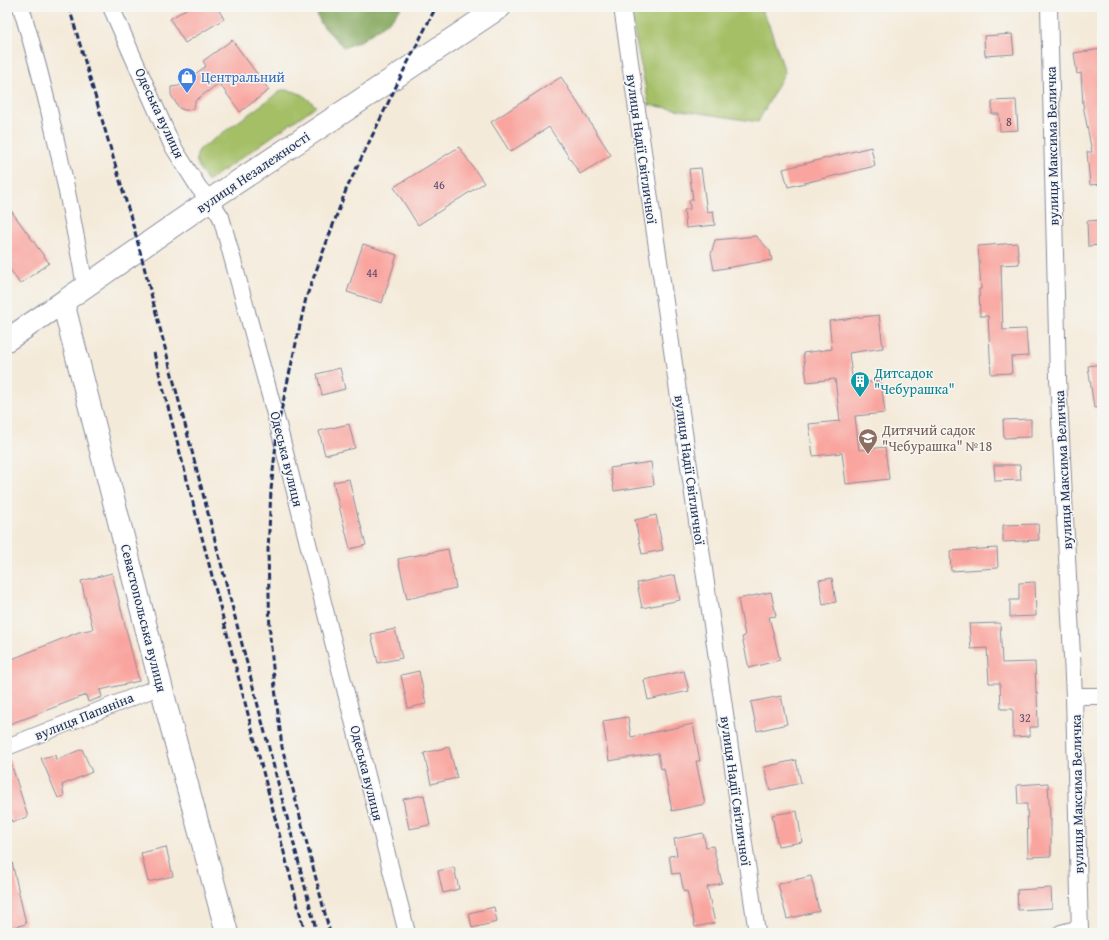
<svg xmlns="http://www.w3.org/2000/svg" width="1109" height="940" font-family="'Gentium Book Plus',serif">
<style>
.green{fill:#a4bf66;stroke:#607762}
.forest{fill:#83a65b;stroke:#4f6a5c}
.building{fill:#f9a49e}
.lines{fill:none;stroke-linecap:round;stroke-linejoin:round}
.minor-casing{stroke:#888c9c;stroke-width:18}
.secondary-casing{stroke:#888c9c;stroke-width:24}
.primary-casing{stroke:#888c9c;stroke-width:24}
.minor{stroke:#fff;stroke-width:16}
.secondary{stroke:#fff;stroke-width:22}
.primary{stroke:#fff;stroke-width:22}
.rail{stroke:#1b2f5e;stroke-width:3;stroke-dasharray:6 3;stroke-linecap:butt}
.labels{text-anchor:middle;stroke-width:3;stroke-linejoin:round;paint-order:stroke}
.number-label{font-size:12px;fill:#524c6e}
.shop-label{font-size:14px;fill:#366cbe;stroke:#f6f6f2;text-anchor:start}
.street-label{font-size:14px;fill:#1b2f5e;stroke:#f6f6f2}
.culture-label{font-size:14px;fill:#0d838f;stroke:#f6f6f2;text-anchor:start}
.education-label{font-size:14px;fill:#785e54;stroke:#f6f6f2;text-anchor:start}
</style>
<rect width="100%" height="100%" fill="#f6f6f2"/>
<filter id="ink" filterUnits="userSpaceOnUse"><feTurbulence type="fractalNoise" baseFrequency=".025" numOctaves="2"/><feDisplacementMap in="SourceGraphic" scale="8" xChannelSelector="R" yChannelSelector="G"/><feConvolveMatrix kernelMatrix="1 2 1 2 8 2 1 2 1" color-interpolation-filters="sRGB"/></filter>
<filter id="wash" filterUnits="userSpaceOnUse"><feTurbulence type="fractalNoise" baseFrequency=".012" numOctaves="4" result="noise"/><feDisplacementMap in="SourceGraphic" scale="16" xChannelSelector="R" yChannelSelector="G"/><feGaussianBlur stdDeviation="0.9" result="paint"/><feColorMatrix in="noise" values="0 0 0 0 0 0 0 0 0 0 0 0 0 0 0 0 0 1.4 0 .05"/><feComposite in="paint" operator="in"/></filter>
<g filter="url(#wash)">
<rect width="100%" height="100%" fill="#f4ead9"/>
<g class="green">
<path d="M629 7H760L769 25 785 72 758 122 649 105Z"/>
<path d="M282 90C298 90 305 96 316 106L208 181C201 171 192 162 199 150Z"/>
</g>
<path class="forest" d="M314 7H402L390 21 362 40 344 48 321 24Z"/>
<g id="blocks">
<g class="building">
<path d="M189 7H217L224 19 185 43 170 19Z"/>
<path d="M1012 34 1014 54 985 56 984 36Z"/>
<path d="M232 40 269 90 240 112 219 83 195 101V104L193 108 189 110H184L179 108 171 95V87L179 86 206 66 203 61Z"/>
<path d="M1102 49V184L1090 185 1087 152H1092L1083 105 1081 73 1077 74 1074 53Z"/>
<path d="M561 77 611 155 580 174 549 127 510 152 491 122Z"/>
<path d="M1016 100 1018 130 1000 131 999 114H992V101Z"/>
<path d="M459 147 484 183 418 225 394 187Z"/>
<path d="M871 147 875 166 788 187 783 169Z"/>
<path d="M701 168 707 212 713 211 715 225 686 228 684 210 690 209 689 200H693L689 169Z"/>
<path d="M7 205 49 263 20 284 7 265Z"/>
<path d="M1102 220V245L1088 246 1087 221Z"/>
<path d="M756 236 770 251 772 260 714 270 711 254 715 240Z"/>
<path d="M1017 243 1019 264 1001 265 1003 330 1026 329 1028 356 1011 357 1012 373 991 374 988 316H980L979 289H981L978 246Z"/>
<path d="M363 244 397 255 382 303 347 292Z"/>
<path d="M879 315 883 348 849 353 853 384 881 381 885 413 855 416 859 450 885 447 889 479 846 484 842 453 813 456 809 424 840 421 835 379 807 382 803 353 832 349 829 321Z"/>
<path d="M1102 364V407L1094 408 1088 366Z"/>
<path d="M340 368 345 389 322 395 317 374Z"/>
<path d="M1031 419V437L1004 438 1003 420Z"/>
<path d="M349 424 355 448 325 455 319 431Z"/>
<path d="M651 462 654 485 614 491 610 468Z"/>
<path d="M994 465H1020L1021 480 995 481Z"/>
<path d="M349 479 359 522H360L366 545 350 549 333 482Z"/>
<path d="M656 515 663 550 642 554 635 520Z"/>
<path d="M1038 524 1039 540 1003 542V525Z"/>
<path d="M997 548 998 568 951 571 950 551Z"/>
<path d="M448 549 456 588 407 599 398 559Z"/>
<path d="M112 573 139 681 100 690 102 697 88 702 86 695 24 719H23L7 725V661L79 632 93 629 81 581Z"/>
<path d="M675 575 680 600 642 608 637 583Z"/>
<path d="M832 578 836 602 823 605 819 580Z"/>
<path d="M1035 582 1036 616 1010 617V600H1019V583Z"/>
<path d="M771 592 776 616 769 617 780 660 749 668 742 637 745 636 738 599Z"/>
<path d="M1000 623 1002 663 1035 662 1036 693H1037L1038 727H1030V736L1013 737V709H1001L1000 683H989L987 648 971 649 969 624Z"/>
<path d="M395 629 402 658 378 663 371 634Z"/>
<path d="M419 671 426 704 408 708 401 675Z"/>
<path d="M684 671 689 691 648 700 644 680Z"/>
<path d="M781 696 787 724 757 731 751 702Z"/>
<path d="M628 717 631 737 693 724 700 761H696L705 804 672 811 664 768 661 769 658 753 609 761 603 721Z"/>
<path d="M449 747 457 778 431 784 424 753Z"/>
<path d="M82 749 92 772 62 785 64 796 58 798 41 758 55 755 56 760Z"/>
<path d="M7 760H10L28 817 12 822 7 807Z"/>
<path d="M796 760 801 783 770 790 764 767Z"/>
<path d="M1048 783 1050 819H1051V856L1028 857 1027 804H1018L1017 785Z"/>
<path d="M424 795 430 825 409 829 403 799Z"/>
<path d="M797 811 802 842 778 846 772 815Z"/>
<path d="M703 833 706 847 713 846 722 883 707 887 715 923 695 927 687 891 684 892 680 873 672 874 669 856 677 855 674 839Z"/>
<path d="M166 847 173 876 148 882 141 853Z"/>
<path d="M12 862 26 924 7 929V863Z"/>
<path d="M454 867 459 889 443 893 438 871Z"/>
<path d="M811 876 819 911 787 919 778 884Z"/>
<path d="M1051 888 1052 908 1018 910 1017 890Z"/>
<path d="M494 907 497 922 472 928 469 913Z"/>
</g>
</g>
</g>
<g filter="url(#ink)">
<use href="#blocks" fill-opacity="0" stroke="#888c9c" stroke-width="1"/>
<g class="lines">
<g class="minor-casing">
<g id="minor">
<path d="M21 7C49 98 68 192 85 286"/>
<path d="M111 7 172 145 199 188 210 200 221 217 278 425 407 933"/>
<path d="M622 7 757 933"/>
<path d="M1049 7 1058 378 1074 696 1080 933"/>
<path d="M1074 696H1102"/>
<path d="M7 747 161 686"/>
<path d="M1061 933 1080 928"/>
</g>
</g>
<g class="secondary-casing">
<path id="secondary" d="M7 340 63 302"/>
</g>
<g class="primary-casing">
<path id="primary" d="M227 933 171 725 63 302 210 200 346 110 500 7"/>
</g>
<use href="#minor" class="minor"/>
<use href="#secondary" class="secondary"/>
<use href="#primary" class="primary"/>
<g class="rail">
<path d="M69 7 135 232 317 933"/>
<path d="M154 353 305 933"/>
<path d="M330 933 282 747 275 688 270 637 268 551 271 490 278 425 306 298 346 190 403 72 436 7"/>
</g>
</g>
</g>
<defs>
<g id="shop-pin" transform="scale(1)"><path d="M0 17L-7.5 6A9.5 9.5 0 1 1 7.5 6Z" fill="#3f7fe0" stroke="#f6f6f2"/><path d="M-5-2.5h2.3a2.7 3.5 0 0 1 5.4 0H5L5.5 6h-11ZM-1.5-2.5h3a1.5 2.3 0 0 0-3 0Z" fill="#fff"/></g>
<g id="building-pin" transform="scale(1)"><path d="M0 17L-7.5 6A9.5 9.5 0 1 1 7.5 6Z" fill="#0f9aa8" stroke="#f6f6f2"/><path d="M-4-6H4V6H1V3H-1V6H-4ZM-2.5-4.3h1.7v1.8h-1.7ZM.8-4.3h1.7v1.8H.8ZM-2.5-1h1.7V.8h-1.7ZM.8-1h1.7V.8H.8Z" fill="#fff"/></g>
<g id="school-pin" transform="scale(1)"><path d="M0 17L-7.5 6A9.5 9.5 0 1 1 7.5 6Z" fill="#8d6e63" stroke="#f6f6f2"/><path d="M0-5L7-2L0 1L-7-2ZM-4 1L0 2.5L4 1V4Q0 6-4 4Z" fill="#fff"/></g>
</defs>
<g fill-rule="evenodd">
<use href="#shop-pin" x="187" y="77"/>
<use href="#building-pin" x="860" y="381"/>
<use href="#school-pin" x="868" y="438"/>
</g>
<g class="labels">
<g class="number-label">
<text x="1009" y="126">8</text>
<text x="439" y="189">46</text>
<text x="372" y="277">44</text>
<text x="1025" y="722">32</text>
</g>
<g class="shop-label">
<text x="201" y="82">Центральний</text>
</g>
<g class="street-label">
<text transform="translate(160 113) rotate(65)" y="5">Одеська вулиця</text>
<text transform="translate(1052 146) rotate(-91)" y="5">вулиця Максима Величка</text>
<text transform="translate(642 149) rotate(82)" y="5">вулиця Надії Світличної</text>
<text transform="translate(253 172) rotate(-34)" y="5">вулиця Незалежності</text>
<text transform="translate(287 459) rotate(76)" y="5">Одеська вулиця</text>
<text transform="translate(690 470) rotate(82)" y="5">вулиця Надії Світличної</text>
<text transform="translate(1063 470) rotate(-93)" y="5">вулиця Максима Величка</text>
<text transform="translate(144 618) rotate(76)" y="5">Севастопольська вулиця</text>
<text transform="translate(84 716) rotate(-22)" y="5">вулиця Папаніна</text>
<text transform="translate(367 773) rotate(76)" y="5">Одеська вулиця</text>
<text transform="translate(736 791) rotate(82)" y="5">вулиця Надії Світличної</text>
<text transform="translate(1077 794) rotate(-91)" y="5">вулиця Максима Величка</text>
</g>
<g class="culture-label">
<text x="874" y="378">Дитсадок<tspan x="874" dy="16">"Чебурашка"</tspan></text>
</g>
<g class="education-label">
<text x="882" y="435">Дитячий садок<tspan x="882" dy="16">"Чебурашка" №18</tspan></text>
</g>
</g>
<rect width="1109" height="940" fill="none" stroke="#f6f6f2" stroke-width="24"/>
</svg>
